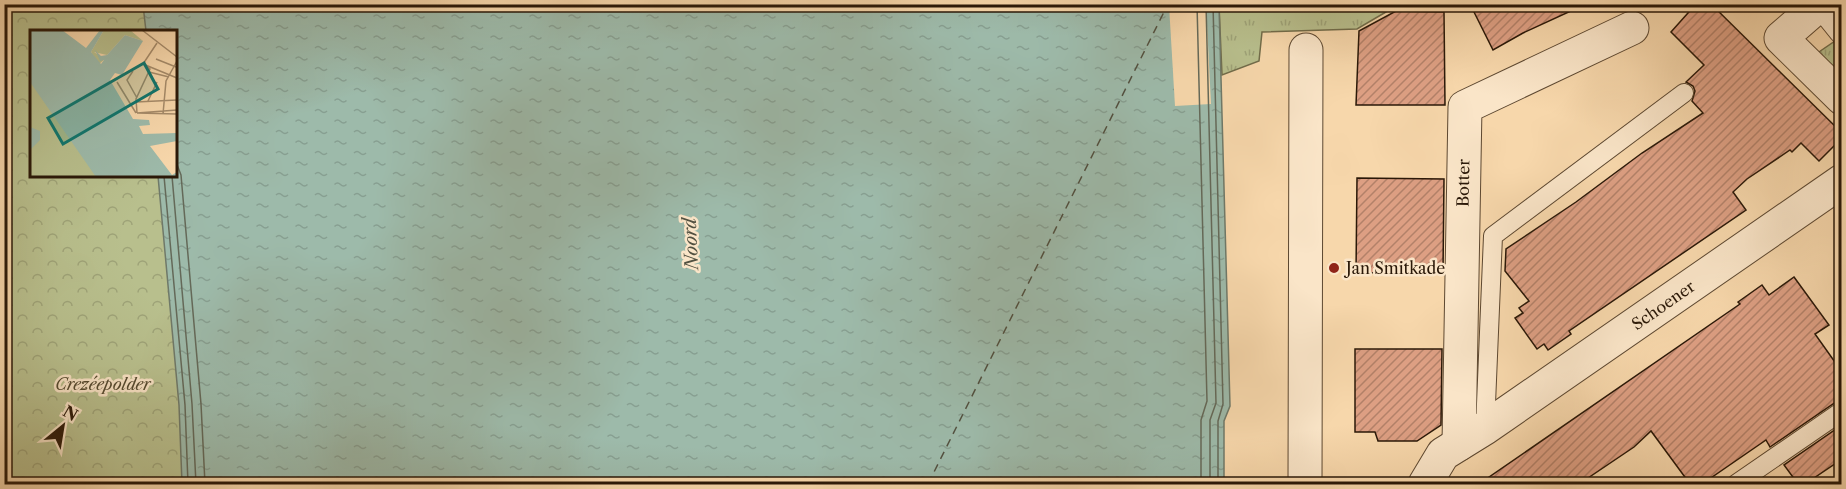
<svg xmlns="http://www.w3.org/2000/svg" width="1846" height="489" font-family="'Libre Caslon Text',serif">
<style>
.grass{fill:url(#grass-tufts);stroke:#716c4a;stroke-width:1.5}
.forest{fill:url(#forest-crowns);stroke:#716c4a;stroke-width:1.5}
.water{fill:url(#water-ripples);stroke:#6f7969;stroke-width:1.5}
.pier{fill:#f7d7ab}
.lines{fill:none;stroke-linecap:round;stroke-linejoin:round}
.shore{stroke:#646959;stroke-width:1.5}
.ferry{stroke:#525141;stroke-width:1.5;stroke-dasharray:8 6;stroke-linecap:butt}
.building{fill:url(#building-hatch);stroke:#2a1808;stroke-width:1.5}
.service-casing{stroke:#5d4831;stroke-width:20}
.pedestrian-casing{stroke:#5d4831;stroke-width:29}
.minor-casing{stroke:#5d4831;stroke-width:35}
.service{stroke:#fae5c8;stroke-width:18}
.pedestrian{stroke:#fae5c8;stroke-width:27}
.minor{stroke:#fae5c8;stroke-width:33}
.poi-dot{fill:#8f2418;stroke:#fae5c8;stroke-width:2}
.labels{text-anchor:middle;stroke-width:5;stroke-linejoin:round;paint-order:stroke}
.street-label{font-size:16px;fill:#2a1808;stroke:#fae5c8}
.poi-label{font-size:16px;fill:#2a1808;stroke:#fae5c8;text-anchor:start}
.park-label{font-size:16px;font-style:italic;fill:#554a30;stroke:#fae5c8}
.water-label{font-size:18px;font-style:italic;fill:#525141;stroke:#fae5c8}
.inset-river{fill:none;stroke:#9dbaaa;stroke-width:3}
.inset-road{fill:none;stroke:#a58b6a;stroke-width:1.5}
.view{fill:#0f766e;fill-opacity:0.15;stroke:#0f766e;stroke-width:3}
.inset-edge{fill:none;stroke:#2a1808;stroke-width:3}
</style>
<defs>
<pattern id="grass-tufts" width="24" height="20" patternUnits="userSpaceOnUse" patternTransform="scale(1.5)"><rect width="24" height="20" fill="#b8bf8d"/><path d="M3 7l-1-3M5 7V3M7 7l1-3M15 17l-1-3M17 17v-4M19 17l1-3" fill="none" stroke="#9ea378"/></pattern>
<pattern id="forest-crowns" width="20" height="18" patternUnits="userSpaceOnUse" patternTransform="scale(1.5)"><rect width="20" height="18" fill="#b8bf8d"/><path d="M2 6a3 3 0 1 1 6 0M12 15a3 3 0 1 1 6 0" fill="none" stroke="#9ea378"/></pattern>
<pattern id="water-ripples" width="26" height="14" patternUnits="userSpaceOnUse" patternTransform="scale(1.5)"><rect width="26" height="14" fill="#9dbaaa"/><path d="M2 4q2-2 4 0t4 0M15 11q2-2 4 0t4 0" fill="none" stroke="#879f91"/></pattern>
<pattern id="building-hatch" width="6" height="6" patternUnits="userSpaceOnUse" patternTransform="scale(1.5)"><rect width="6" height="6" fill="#dd9f83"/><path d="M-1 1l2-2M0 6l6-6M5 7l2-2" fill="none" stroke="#b38169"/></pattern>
</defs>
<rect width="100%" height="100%" fill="#f7d7ab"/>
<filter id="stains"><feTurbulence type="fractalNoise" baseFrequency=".00333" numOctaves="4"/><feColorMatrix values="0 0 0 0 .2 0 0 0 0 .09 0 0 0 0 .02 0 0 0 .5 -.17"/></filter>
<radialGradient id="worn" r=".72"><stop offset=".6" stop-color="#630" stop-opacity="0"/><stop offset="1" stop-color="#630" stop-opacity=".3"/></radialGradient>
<g class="grass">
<path d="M1386 5V12L1357 29 1262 32 1259 61 1222 75 1219 5Z"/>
<path d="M1841 37V84L1813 56Z"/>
</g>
<path class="forest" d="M4 5H166L169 31 32 32V176H176L208 484H5Z"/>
<path class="water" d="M143 5H1219L1230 406 1224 421V484H182L179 405 158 176H176V32L146 31Z"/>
<path class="pier" d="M1169 5H1206L1211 104 1175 106Z"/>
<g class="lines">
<g class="shore">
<path d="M1197 4 1207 401 1201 420V484"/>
<path d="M1206 4 1216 403 1210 420V484"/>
<path d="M1213 4 1223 404 1218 421V484"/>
<path d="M176 162 181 175 201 404 205 484"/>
<path d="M164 176 185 405 188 484"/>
<path d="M172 176 192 404 196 484"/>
</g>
<path class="ferry" d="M928 484 1168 4"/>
</g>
<g class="building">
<path d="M1470 4H1586L1523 33 1493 50Z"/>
<path d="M1696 4H1711L1842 133V138L1819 161 1801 143 1792 152 1790 150 1747 179 1733 192 1746 210 1569 331 1571 334 1548 350 1544 344 1537 349 1515 318 1523 313 1519 308 1529 301 1505 271 1506 249 1576 202 1642 153 1703 113 1692 101 1695 91 1693 86 1686 82 1704 65 1671 32Z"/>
<path d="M1396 11 1444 12 1445 105H1356L1359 31Z"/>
<path d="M1357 178 1444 179 1443 272 1356 273Z"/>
<path d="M1794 277 1829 325 1815 334 1842 372V400L1836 402 1770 447 1766 440 1702 484H1690L1651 431 1634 447 1579 484H1479L1740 304 1738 302 1762 285 1769 295Z"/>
<path d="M1355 349H1442L1441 425 1417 441H1378L1375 432H1355Z"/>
<path d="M1842 425V459L1805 484H1798L1784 465Z"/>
</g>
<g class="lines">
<g class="service-casing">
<g id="service">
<path d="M1485 428 1493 236 1684 93"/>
<path d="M1736 484 1842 411"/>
</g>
</g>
<g class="pedestrian-casing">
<path id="pedestrian" d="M1821 4 1842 30"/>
</g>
<g class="minor-casing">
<g id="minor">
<path d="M1820 4 1781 38 1842 98"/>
<path d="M1459 444 1465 107 1632 28"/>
<path d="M1305 484 1306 50"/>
<path d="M1425 484 1443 454 1485 428 1842 181"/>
</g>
</g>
<use href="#service" class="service"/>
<use href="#pedestrian" class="pedestrian"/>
<use href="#minor" class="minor"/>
</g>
<circle class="poi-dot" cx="1334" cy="268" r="6"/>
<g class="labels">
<g class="street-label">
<text transform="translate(1463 183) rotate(-89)" y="6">Botter</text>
<text transform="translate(1663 305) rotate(-35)" y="6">Schoener</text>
</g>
<g class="poi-label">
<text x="1346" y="274">Jan Smitkade</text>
</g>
<g class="park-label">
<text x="103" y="390">Crezéepolder</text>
</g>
<g class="water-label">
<text transform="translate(691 244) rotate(-93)" y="6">Noord</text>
</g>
</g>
<g transform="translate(30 30)">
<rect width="147" height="147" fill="#f7d7ab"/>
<path d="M74 0H100L113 11 95 5 77 25 64 22 75 29 69 34 61 22Z" fill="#b8bf8d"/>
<path d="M0 50 41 104 67 147H0Z" fill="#b8bf8d"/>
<path d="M0 70 22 97 53 147H26L13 135 8 144 13 147H0V120L10 110V101L0 97Z" fill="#b8bf8d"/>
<path d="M0 0H32L56 18 70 0H74L61 22 71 34 74 30 70 31 65 20 71 26 77 25 95 5 113 11 92 45 85 43 80 50 103 89 119 90 120 95 109 96 113 104 147 103V111L120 116 142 145 147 142V147H66L0 52ZM0 97 10 101V110L0 120Z" fill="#9dbaaa"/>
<path class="inset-river" d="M0 2 63 58 79 54 81 92 108 147"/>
<path class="inset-road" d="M112 0 147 27M126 29 146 37M113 34 147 48M113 34 127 13M103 41 97 50 107 68M119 42 139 47M87 52 106 83M118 71 127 52M106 72 147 70M107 83 106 69 120 39 113 34M107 83 147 84M107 83 147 80M133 84 136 51 147 31"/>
<path class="view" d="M114 33 128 59 33 114 18 88Z"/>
<rect width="147" height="147" class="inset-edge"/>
</g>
<rect width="1846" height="489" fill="none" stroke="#f7d7ab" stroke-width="24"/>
<rect x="6" y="6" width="1834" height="477" fill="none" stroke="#2a1808" stroke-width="3"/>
<rect x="12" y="12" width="1822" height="465" fill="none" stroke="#2a1808" stroke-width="1.5"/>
<g transform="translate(63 426) rotate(30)" stroke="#fae5c8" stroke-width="4.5" paint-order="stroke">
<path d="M0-4.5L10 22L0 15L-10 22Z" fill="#2a1808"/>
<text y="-9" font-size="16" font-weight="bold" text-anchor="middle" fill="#2a1808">N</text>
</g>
<rect width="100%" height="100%" filter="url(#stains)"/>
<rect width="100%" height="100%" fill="url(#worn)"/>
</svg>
